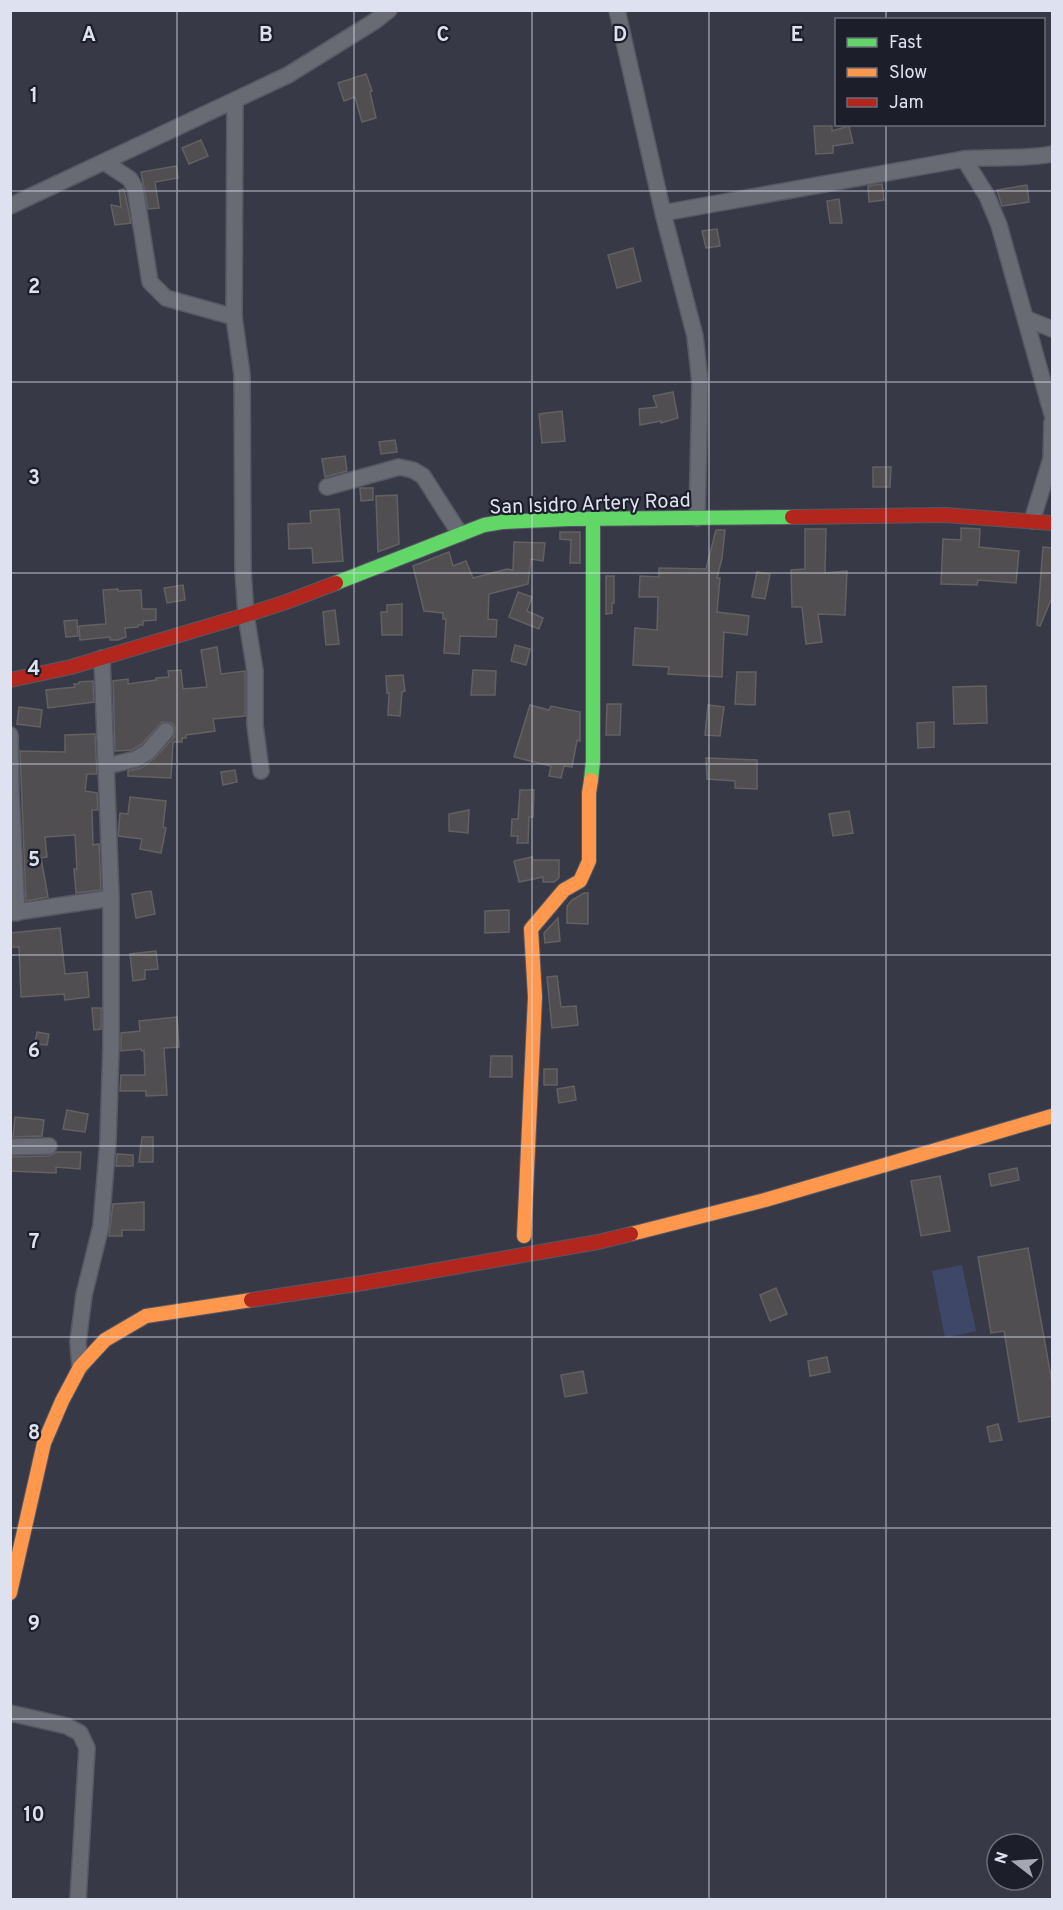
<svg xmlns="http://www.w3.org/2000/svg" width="1063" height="1910" font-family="Overpass,sans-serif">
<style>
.green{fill:#3f4769}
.building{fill:#504e50;stroke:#636062;stroke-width:1.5}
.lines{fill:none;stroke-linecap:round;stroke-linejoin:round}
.street-casing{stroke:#565863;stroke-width:18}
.fast-casing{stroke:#565863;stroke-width:16}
.slow-casing{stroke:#565863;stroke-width:16}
.jam-casing{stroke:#565863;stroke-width:16}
.street{stroke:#686a74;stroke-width:15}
.fast{stroke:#63d668;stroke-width:14}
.slow{stroke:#ff974d;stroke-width:14}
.jam{stroke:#b3261e;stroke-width:14}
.grid{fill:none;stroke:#dee2f0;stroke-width:1.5;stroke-opacity:0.55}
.labels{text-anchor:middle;stroke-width:4.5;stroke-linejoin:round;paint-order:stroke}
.street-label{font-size:20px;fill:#dee2f0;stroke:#1c1f29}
.grid-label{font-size:20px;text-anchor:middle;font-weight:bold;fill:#dee2f0;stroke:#1c1f29;stroke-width:4.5;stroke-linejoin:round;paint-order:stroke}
</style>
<rect width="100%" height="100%" fill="#373a46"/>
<path class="green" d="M962 1265 976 1331 945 1338 932 1271Z"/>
<g class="building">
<path d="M366 74 372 91 370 92 376 118 362 122 355 97 344 101 338 83Z"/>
<path d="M814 126H832V131L849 126 853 143 833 146V153L816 154Z"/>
<path d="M201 140 208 156 189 164 182 148Z"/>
<path d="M176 166 178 178 155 182 159 208 148 209 141 172Z"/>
<path d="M882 184 884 200 869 202 868 186Z"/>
<path d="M1027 185 1029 202 1002 206 997 190Z"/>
<path d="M124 189 131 223 115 225 111 205 121 207 119 190Z"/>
<path d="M839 199 842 223H830L827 201Z"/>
<path d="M717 229 720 246 706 248 702 231Z"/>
<path d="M633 248 641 281 617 288 608 255Z"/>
<path d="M673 392 678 418 661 423V421L640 425 639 409 657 407 653 396Z"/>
<path d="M562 411 565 441 542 443 539 414Z"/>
<path d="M395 440 397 452 381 454 379 442Z"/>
<path d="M345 456 347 471 325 477 322 459Z"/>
<path d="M873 467H891L890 487H873Z"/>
<path d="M360 488H373V500L361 501Z"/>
<path d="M397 495 399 544 378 552 376 496Z"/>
<path d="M339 509 343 561 313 563 312 548 289 549 288 524 311 523 310 511Z"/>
<path d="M961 528 980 529 979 547 1019 551 1016 583 978 580 977 585 941 584 943 539 961 540Z"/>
<path d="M805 529H826L825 573 847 571 845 615 818 614 822 642 806 644 802 607H792L791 570 805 569Z"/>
<path d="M716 530H725L722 558 717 578H720L717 612 749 616 747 635 724 632 722 677 668 674 669 667 633 665 635 628 657 630 658 597H639L640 576 659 577V568L706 569Z"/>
<path d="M560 532H580V563H570L571 540 560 539Z"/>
<path d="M514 542 545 543 543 561 531 559 528 584 489 594 488 619 497 620 496 637 460 636 459 654 444 653 446 619H443V613L424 611 413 566 449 552 453 566 466 561 473 578 507 569 513 570Z"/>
<path d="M1043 547 1053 548V595L1040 626 1037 625Z"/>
<path d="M757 572 770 574 765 599 752 597Z"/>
<path d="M606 576H614V603H612V613L606 614Z"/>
<path d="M183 585 185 600 167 603 164 588Z"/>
<path d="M118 589V591L141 590 142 609H156V620L143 621V625H138V627L125 628 126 637 118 640H110V637L80 640 79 626 106 624 103 590Z"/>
<path d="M518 592 532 597 527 611 543 618 539 629 509 617Z"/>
<path d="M402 604V635H382L381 612H387V605Z"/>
<path d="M335 610 339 644 326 645 323 612Z"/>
<path d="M77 620 78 636 66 637 64 621Z"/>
<path d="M515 645 530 649 526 665 511 661Z"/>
<path d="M217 647 221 674 245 671V716L213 719 215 731 186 735V738H182V742H173L171 778 128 776V771L141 768 155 758 174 737 175 728 172 723 162 722 142 744 132 750 115 751 113 681 128 679V684L156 680V678L169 677 168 671 181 670 183 689 207 687 201 650Z"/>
<path d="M473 670 496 671 495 695H471Z"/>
<path d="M737 672H756L755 705 735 704Z"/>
<path d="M403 675 405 691 402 692 400 716 388 715 389 693H387L386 676Z"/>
<path d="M93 681 94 702 48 708 46 690 75 687 74 684H79V682Z"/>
<path d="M986 686 987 723 954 724 953 687Z"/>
<path d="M607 704H621L620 735H606Z"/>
<path d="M530 705 549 710 551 706 580 712V741L577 740 572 767 564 766 561 778 549 776 551 766 514 757Z"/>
<path d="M708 705 724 707 720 736 705 735Z"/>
<path d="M19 707 42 710 40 727 17 724Z"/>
<path d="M934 722V747L918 748 917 723Z"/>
<path d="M95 734 97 774H87L85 791 97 793 98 810H92L93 845 99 844 101 890 76 893 74 869H77L75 835 45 837 47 857 41 858 48 897 26 901 20 751 65 752V735Z"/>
<path d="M706 758 757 760V789L735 788V781L707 779Z"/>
<path d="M235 770 237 782 223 785 221 772Z"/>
<path d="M520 790H534L533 817H529L528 843H517L518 836H511L512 819H518Z"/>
<path d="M130 797 166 801 163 827 166 828 161 853 140 849 142 839 118 836 120 813 128 814Z"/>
<path d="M469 810 468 833 449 831V814Z"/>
<path d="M849 811 853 833 833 836 829 814Z"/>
<path d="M532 857 533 860H559V878L554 882H543V877L519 882 514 861Z"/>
<path d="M151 891 155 914 136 918 132 894Z"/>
<path d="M584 893H588V924L567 923V906L572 900Z"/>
<path d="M509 910V932L485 933V911Z"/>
<path d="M558 918 560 941 545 943 544 933Z"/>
<path d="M60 928 65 974 87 972 89 997 65 1000 64 994 21 997 19 947H10V933Z"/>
<path d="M156 951 158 969 145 970V979L133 981 130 954Z"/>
<path d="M557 976 561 1007 576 1006 578 1025 552 1028 547 977Z"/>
<path d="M92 1008H101V1029L94 1030Z"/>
<path d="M177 1017 179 1047 164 1048 167 1095 146 1096V1091H120L121 1075H145L144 1050 142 1051 141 1049 121 1051V1033L140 1031 139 1021Z"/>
<path d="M37 1032 49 1034 47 1045 35 1044Z"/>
<path d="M491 1056H512V1077H490Z"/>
<rect x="544" y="1069" width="13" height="16"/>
<path d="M574 1086 576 1100 559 1103 557 1089Z"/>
<path d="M67 1110 88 1114 85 1132 63 1129Z"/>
<path d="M15 1117 44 1120 42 1136 13 1137Z"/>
<path d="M142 1137H153V1162H139Z"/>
<path d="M57 1152H81L80 1169 56 1167V1173L10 1171 11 1157 49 1156Z"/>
<path d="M117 1154 133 1155V1166H116Z"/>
<path d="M1017 1168 1019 1180 991 1186 989 1174Z"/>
<path d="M940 1176 950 1231 921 1236 911 1181Z"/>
<path d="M144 1202V1230H122V1236H109L113 1204Z"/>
<path d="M1028 1248 1053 1388V1416L1019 1422 1004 1331 991 1333 978 1257Z"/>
<path d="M776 1288 787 1314 770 1321 760 1295Z"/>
<path d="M827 1357 830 1372 810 1376 808 1361Z"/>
<path d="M583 1371 587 1393 565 1397 561 1375Z"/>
<path d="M998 1424 1002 1440 990 1442 987 1427Z"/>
</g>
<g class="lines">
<g class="street-casing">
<g id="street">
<path d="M617 10 663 213 695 336 700 383 697 518"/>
<path d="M964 159 987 196 999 225 1052 414"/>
<path d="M104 162 130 179 135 188 150 282 166 298 234 317 242 374 243 571 246 615 255 671V725L261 771"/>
<path d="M10 206 288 75 375 21 389 10"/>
<path d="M663 213 964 159C993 156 1024 160 1052 154"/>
<path d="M234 317 235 100"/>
<path d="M1027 319 1052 329"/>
<path d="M327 487 399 467 413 470 423 476 460 534"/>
<path d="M1032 521 1051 459 1052 422"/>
<path d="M10 735 11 793 17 913"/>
<path d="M107 766 136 759 148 752 166 731"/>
<path d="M10 913 111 898 102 658"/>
<path d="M10 1147 49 1146"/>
<path d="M80 1367 78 1342 84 1295 101 1226 108 1141 111 1047V898"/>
<path d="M10 1713 67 1726 80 1733 87 1748 78 1900"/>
</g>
</g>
<g class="fast-casing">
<g id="fast">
<path d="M336 583 484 525 502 522 568 519 792 517"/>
<path d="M591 780 593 761V519"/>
</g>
</g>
<g class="slow-casing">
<g id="slow">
<path d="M631 1234 765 1200 1052 1116"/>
<path d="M524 1236 535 997 531 929 564 890 580 881 589 861V793L591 780"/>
<path d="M10 1593 44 1443 62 1401 80 1367 105 1340 146 1316 251 1300"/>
</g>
</g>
<g class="jam-casing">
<g id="jam">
<path d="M792 517 945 515 1052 523"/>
<path d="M10 680 71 667 246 615 286 602 336 583"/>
<path d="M251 1300 363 1283 598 1242 631 1234"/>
</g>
</g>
<use href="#street" class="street"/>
<use href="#fast" class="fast"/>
<use href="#slow" class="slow"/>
<use href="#jam" class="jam"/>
</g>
<path class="grid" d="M177 10V1900M354 10V1900M532 10V1900M709 10V1900M886 10V20M886 124V1900M10 191H1052M10 382H1052M10 573H1052M10 764H1052M10 955H1052M10 1146H1052M10 1337H1052M10 1528H1052M10 1719H1052"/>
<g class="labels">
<g class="street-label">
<text transform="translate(590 503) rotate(-2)" y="7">San Isidro Artery Road</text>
</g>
</g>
<g class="grid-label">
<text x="89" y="41">A</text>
<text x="266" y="41">B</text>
<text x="443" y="41">C</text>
<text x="620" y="41">D</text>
<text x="797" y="41">E</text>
<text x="34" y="102">1</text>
<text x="34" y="293">2</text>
<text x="34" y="484">3</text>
<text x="34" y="675">4</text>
<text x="34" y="866">5</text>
<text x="34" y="1057">6</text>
<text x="34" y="1248">7</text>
<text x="34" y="1439">8</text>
<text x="34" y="1630">9</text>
<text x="34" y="1821">10</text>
</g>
<rect width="1063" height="1910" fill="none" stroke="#dee2f0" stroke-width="24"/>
<rect x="835" y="18" width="210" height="108" fill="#1c1f29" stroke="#6a6d79" stroke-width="1.5"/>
<rect x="847" y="38" width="30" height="9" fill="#63d668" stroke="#6a6d79" stroke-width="1.5"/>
<text x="889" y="48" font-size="18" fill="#dee2f0">Fast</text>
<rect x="847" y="68" width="30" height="9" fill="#ff974d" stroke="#6a6d79" stroke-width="1.5"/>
<text x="889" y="78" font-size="18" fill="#dee2f0">Slow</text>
<rect x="847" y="98" width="30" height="9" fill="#b3261e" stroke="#6a6d79" stroke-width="1.5"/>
<text x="889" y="108" font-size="18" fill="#dee2f0">Jam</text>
<g transform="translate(1015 1862) rotate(287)"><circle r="28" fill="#1c1f29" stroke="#6a6d79" stroke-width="1.5"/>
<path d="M0-4.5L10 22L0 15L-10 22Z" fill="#a4a7b4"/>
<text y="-9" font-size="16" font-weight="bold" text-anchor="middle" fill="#dee2f0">N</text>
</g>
</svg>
